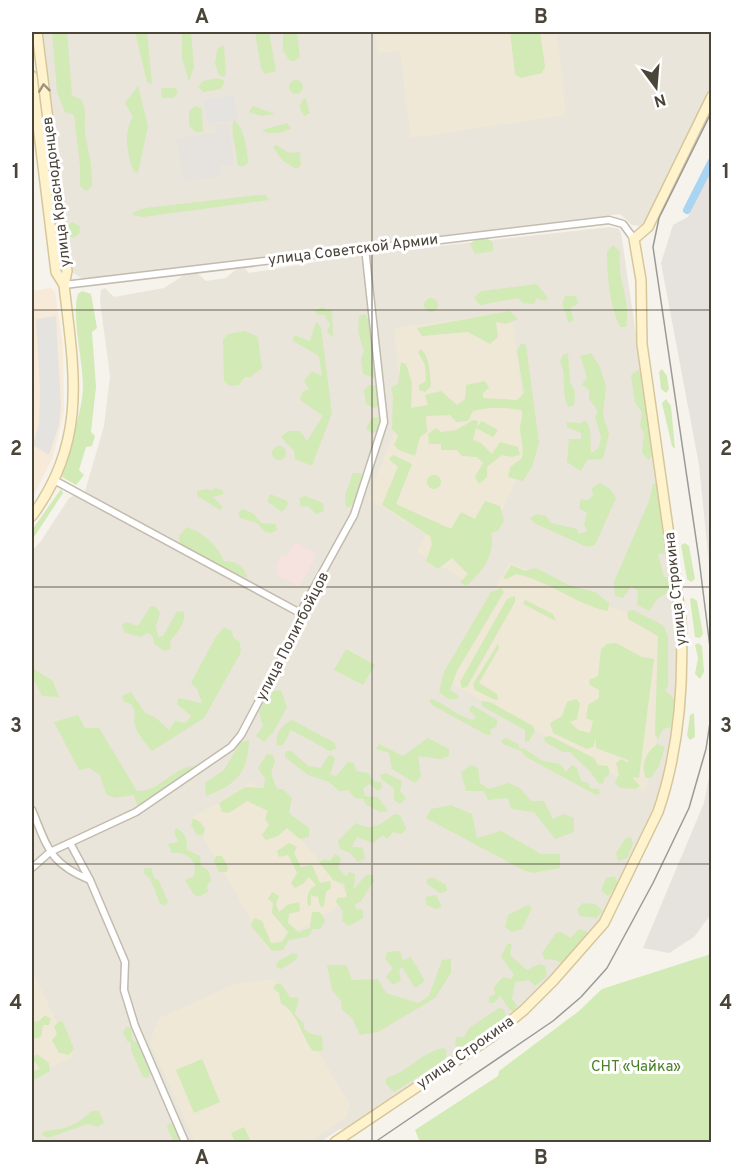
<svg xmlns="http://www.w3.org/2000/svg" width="743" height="1174" font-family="Overpass,sans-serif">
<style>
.residential{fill:#eae5da}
.commercial{fill:#f7ead8}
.industrial{fill:#e6e2dd}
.education{fill:#efe8d6}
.medical{fill:#f6e3e0}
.green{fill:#d2eab5}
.parking{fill:#e5e3e0}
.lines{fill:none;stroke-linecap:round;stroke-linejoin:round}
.canal{stroke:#a9d4f2;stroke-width:8}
.street-casing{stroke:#c2bbae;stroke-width:9}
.secondary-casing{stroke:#d6c79b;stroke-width:12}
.street{stroke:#fff;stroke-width:6}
.secondary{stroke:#fff3cd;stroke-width:9}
.tram{stroke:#9a9a9a;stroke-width:1.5}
.oneway{stroke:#9c937c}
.grid{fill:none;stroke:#4b4439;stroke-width:1.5;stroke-opacity:0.55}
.labels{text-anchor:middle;stroke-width:6;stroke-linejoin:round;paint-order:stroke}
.street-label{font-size:15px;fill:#4b4439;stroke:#fff}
.park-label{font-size:15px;fill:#4a7f2a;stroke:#fff}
.neatline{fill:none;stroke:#4b4439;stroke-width:2}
.grid-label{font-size:20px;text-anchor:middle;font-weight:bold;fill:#4b4439}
</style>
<rect width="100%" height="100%" fill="#f6f3ec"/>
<g class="residential">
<path d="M43 32H711V87L646 221 640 226 632 225 620 214 83 279 72 272Z"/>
<path d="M610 227 619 229 621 233 673 585 678 654 670 745 659 792 649 820 609 906 593 931 559 968 522 1006 488 1034 345 1130 340 1129 320 1142H32V551L41 541 69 498 75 495 83 498 104 426 110 376 100 301 101 290 105 288 114 297 164 288 184 275 197 273 206 281 226 278 235 270 245 268 249 273 358 255Z"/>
</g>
<path class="commercial" d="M50 288 55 292 63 346 64 412 53 457 32 499V291Z"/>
<g class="industrial">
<path d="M229 124 234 165 220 166 221 176 184 181 176 138 216 133 215 125Z"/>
<path d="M711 167V584L699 465 661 263 673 225 688 217Z"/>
<path d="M711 767V914L694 937 669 953 643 948 704 803Z"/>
</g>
<g class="education">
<path d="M375 32H557L566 115 411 138 400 51 378 53Z"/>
<path d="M511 312 530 449 469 583 417 552 426 534 368 499 403 409 394 328Z"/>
<path d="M510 562 613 608 661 623 663 658 658 732 645 792 443 679Z"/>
<path d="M252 782 351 898 268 949 192 818Z"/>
<path d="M32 970 73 1057 32 1076Z"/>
<path d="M275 979 350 1105 345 1118 309 1142H195L150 1042 159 1018 235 984Z"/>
</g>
<path class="medical" d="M295 542 317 554 299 587 277 575 279 571 275 568 282 555 286 557Z"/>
<g class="green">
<path d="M52 32H67L72 95 82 100C87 111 84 121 85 133 88 151 93 166 92 186L86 191 80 186V166L74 115 65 112 57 92Z"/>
<path d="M135 32H147L152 84 147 82Z"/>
<path d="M182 32H191L194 67 189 81 182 58Z"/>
<path d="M255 32H269L276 71 265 74 261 68Z"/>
<path d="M283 32H297L300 57 294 61H290L283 51Z"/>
<path d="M510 32H540L545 67 542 73 521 78 515 74Z"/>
<path d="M224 45 226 75 223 77 219 75 215 64 217 49Z"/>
<path d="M218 78 225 81 221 89 203 92 198 87 203 81Z"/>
<circle cx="296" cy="87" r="7"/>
<path d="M138 86 148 126 138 173 134 172C127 155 123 131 133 117L125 103Z"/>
<path d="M161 88H176L178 92 174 98H162Z"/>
<path d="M305 97 310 113 304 116 299 106Z"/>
<path d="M195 106 202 109 203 131 197 133 189 126V111Z"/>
<path d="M253 106 275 114 261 116 249 112Z"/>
<path d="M234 119C245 130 247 148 248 163L242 167 237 165C238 150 229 132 234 119Z"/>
<path d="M287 123 291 128C284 133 268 136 262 130Z"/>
<path d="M276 145 289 153 300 152 301 165 296 169 282 160 273 147Z"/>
<path d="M258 195H266L269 200 143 217 132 215 134 212 145 208Z"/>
<path d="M72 222 80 226 79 234 73 238 67 235 66 227Z"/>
<path d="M487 238 493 243V251L475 254 470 244 475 240Z"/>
<path d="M613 245 620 252C617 283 631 297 626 327H620C609 304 607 276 607 251Z"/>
<path d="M537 284 548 298 545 301 537 298 534 304 523 303 518 298 480 305 474 298 481 291Z"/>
<path d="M82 291 91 294 97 328 92 332 96 387 91 432 95 436 92 446 86 447 79 470 84 475 76 485 62 477C66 447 82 420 83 386 83 360 71 315 78 294Z"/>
<path d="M565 296H576L578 304 570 308 574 320 569 323 562 304Z"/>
<circle cx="431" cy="305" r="7"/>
<path d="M323 307 326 310H332L333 337 327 332 330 324 324 315H318L314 311Z"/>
<path d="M510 311 518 319 506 324 496 322 498 337 490 344 468 332 422 336 417 328Z"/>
<path d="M365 314C375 329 379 350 372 367L378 375 376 378 363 374 361 358 364 352 358 332 359 316Z"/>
<path d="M316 322 321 327 332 413 312 466 295 459 294 451 281 437 288 431H300L307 441 323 416 300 400 302 392 309 389 304 381 312 371 322 376 319 356 293 341 294 335 310 341Z"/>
<path d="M245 331 258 337 262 368 250 377H245L239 385 230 386 224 381 223 340 228 334Z"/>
<path d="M521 343 526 345 539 443 532 467 523 481 508 477 510 467 522 458C524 447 521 440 520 429 520 421 524 417 521 410 504 407 490 407 473 411L468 421 456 422 450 415 426 416 427 432 420 437 415 456 399 450 394 445 398 436 392 429 393 396 391 388 398 384 401 362 406 364 412 383 411 408 428 405 425 395 441 391 457 405 465 399 466 385 485 381 489 388 483 393V398L517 400 524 393 517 351Z"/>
<path d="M421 349C430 357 430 374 431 386L425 392 419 390V385L426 381 425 365 418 352Z"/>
<path d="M568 353 570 382 575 392 574 406 568 407C561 392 567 376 560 362L563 355Z"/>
<path d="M591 353 599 365 606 386 603 415 609 434 603 459 587 460 581 471 567 462 569 439H581V433L567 427V422L580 423 586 420 590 429 591 453 599 448 601 437 595 417 598 411 589 399V390L582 385 587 377 580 356Z"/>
<path d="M662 369 667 376 669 389 666 393 661 389 659 372Z"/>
<path d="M638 370 644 376 655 450 649 460 642 453 644 433 640 426 642 412 635 403 631 375Z"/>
<path d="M369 385 379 386 382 404 374 408 366 404 364 390Z"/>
<path d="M666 399 671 406 675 449 672 446 662 403Z"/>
<path d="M379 417 381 427 376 432 371 433 366 428 372 418Z"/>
<path d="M473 420 478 421 477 427 482 421 498 430 493 437 476 428 473 440 481 443 492 454 500 442 518 447 520 455 512 457 502 455 487 467V477L479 484 475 477 483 463 477 457 462 456 457 450H441V444H429L428 434 436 428 441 432 456 430Z"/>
<circle cx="279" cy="453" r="7"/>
<path d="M393 455 412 464 396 504 451 529 461 512 475 519 485 501 500 506 504 520 499 530 491 533C496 554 482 573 466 586L460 582 468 574 452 558 438 569 426 561 432 544 430 536 382 505 398 467 389 459Z"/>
<path d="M353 473H361C363 486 357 498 350 507H346L345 495Z"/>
<circle cx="434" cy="482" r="7"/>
<path d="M600 483 610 489 616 498 595 545 587 547 534 523 530 518 537 514 546 516 551 523 577 529 579 534 587 531 584 525 587 513 579 508 581 499 588 500 593 496 592 488Z"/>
<path d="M657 483 665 553 658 554 664 577H671L669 592 658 598 649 611 637 605 638 591 631 586 623 598 615 596 614 582 649 501 653 484Z"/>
<path d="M214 488 222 490 224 494 213 497 223 507 220 510 197 496V491L207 489 212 491Z"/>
<path d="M61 489 63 493 32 540V530Z"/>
<path d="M270 494 287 501 288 505 282 512 267 501Z"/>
<path d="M305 496 323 503 324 511 316 514 308 506 301 507 299 498Z"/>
<path d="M243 509 254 514 261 523 276 524 277 530 271 533 265 532 257 523 240 518 238 512Z"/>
<path d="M187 527C204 533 217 545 224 561 237 561 243 566 248 578L225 570 180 544 179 536Z"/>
<path d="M685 543 689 546 695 579 691 582 687 579 681 545Z"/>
<path d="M511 565 525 571 536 568 571 586 595 592 609 603 608 611C576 605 548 580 516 574L507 579 503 578Z"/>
<path d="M501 588 504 592 457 671 450 690 458 695V699H448L439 692 444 672 491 592Z"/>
<path d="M515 596V602L467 687 462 688 460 682 507 599Z"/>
<path d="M693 598 697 601 703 634 700 638 695 637 690 599Z"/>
<path d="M525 600 553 614 556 621 523 604Z"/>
<path d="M155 606 160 613 156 626 158 637 163 636 177 611 184 612C186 624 177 633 170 641L171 648 165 651 154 644 153 637 148 633 140 637 124 632 122 625 126 622 138 626 150 607Z"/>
<path d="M633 610 663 625 668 636V686L665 690 675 700 671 727 663 729 658 739 655 734 658 636 628 619 627 612Z"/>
<path d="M224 627 232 631 233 637 240 643 241 652 204 718 152 751C142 739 131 728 135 712L131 704 124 702 122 696 131 692 145 713 156 718 169 730 175 721 186 723 191 716 177 704 178 698 202 703 197 689 191 683 215 638Z"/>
<path d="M616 643 642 657 654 659 639 778 632 777 640 786 635 789 620 788 615 783 619 774 616 763 621 759 629 763 628 760 596 748V738L593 747 587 749 553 733 550 723 562 716 567 702 576 699 580 704 577 719 570 722 578 730 590 733 593 721 586 718 588 705 599 698V690L590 685 589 680 598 676 601 649 607 644Z"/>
<path d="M698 643 702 646 704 672 700 679 695 674 698 658 695 645Z"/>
<path d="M498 644 499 648 479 683 497 694 498 699 495 700 475 690 473 684Z"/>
<path d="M346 649 375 665 363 685 334 670Z"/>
<path d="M32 668 53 681 59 697 42 696 32 677Z"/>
<path d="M281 690 287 707 274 731 264 742 256 736 263 726 259 712 270 691Z"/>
<path d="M433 699C448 706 458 716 473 720L476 717 469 710 472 705 497 720V726L490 730 491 735H487L432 705 429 700Z"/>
<path d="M481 701 490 702 533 726 535 731 529 741 525 742V730L482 706Z"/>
<path d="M694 713 695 737 690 740 687 736 690 715Z"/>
<path d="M78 715 85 728H99L137 791C158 793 172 768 193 766L192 777C179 784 149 802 137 805L134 795 115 798 106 794 100 775 89 768 79 770 54 722Z"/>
<path d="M292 720 335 743 336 749 330 751 291 730 283 745 277 746C275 733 281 726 292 720Z"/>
<path d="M550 736 594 758 598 765 608 766 610 773 604 779 603 784 598 783C591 770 580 763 570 752H563L545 742 544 737Z"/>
<path d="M428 738 449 749V756L440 759 418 756 421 776 415 783 392 769 389 753 376 749 379 744 403 756Z"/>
<path d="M506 738 518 744 520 749 523 748 543 761 560 764 566 772 572 765 577 768 581 781 588 783 590 788 599 789 600 794 596 795 526 757 521 751 503 744 501 740Z"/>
<path d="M249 740C248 773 236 785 206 796L205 783 224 770 240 743Z"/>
<path d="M657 744 665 747 659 766 651 778H646C640 765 646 753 657 744Z"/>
<path d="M290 750 308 766 321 768 328 756 332 755 335 759 330 775 336 776 348 762 354 763 356 771 368 773 373 781 381 782 382 788 377 791 370 784 363 788 365 796 378 797 388 811 380 812 365 804 364 799 355 798 348 790 339 791 329 782 308 775 285 757V752Z"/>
<path d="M267 754 273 755 275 762 271 773 277 789H283L292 798 289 813 309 828V837L300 839 287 828 278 836 266 840 262 835 269 825 265 819 268 811 247 801 229 813 222 812 219 803 245 787 264 788 265 779 258 768Z"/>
<path d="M471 765 478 768 480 783 489 789 509 783 520 788 531 801H544L553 819 563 814 574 818V832L555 839 534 812 511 809 508 798 488 800 484 791H466L461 772Z"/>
<path d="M386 773 402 781 400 791 406 798 400 804 394 800V788L382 780 380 775Z"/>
<path d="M451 805 472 814 477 838 501 831 541 854H560V868L533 873 525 871 426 818 431 809Z"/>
<path d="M394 814 400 815 406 828 402 834 393 832 387 839 383 835 373 843 357 837 352 847 363 848 365 859 358 862 350 853 340 849 338 841 356 823C371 832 382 824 394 814Z"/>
<path d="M193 818 200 822 205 829 203 835H197L191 825Z"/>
<path d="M176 828C185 832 188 841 187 850L200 856 201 866 208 870 211 880 207 886 208 892 200 896 194 895 185 880 194 876 195 864C189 855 183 852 172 853L168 844 178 842 174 832Z"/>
<path d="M631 837 633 844 627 858 618 861 616 853 626 838Z"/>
<path d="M289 843 297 847 294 853 301 867 312 865 320 883 330 881 331 888 326 892 324 906 320 907 318 897 311 895V906L308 905C306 896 308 890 316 885L309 877 303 884 295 888 291 883 297 873 288 855 279 857 277 851Z"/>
<path d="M335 854 341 858 338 868 346 876 349 872 355 874 354 889 366 875H373L374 881 361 901 355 905 356 909 363 910V918L349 926 342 921 343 911 336 902 337 898 347 897 344 884 333 880 319 862 325 859 330 861Z"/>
<path d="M216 856H222L228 867 227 872H219L214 861Z"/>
<path d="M145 868H152L153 877 159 881 168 902 165 905 160 904 150 878 143 873Z"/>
<path d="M615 876 618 885 608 896 601 890 606 878Z"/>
<path d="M432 877 446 885 447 891 440 893 427 884V879Z"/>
<path d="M272 892 279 896 276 904 279 912 287 905 299 902 300 911 289 914 288 923 299 932 310 928 312 912H320L325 920 321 929H313L308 937 289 940 283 950 272 951 251 926 254 918 262 921 271 943 282 942 288 932 272 913 273 903 268 899Z"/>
<path d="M436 895 442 907 435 909 427 905 425 897Z"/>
<path d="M583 903 595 904 603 911 596 918 580 916 577 909Z"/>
<path d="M528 905 532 908 522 929 512 932 505 927 508 915Z"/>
<path d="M579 929 586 931 588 939 565 964 552 959 545 960 542 953 556 933 561 932 571 938Z"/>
<path d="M508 943 512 945 510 955 527 970 539 964 545 966 547 976 535 986 529 980 515 982 512 999 517 1005 514 1011 510 1010 500 996 494 1003H489V997L495 994 494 987 503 977 511 979 514 975 501 956Z"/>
<path d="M400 951 403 961 411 957 425 981 415 988 402 967 399 970 401 980 393 985 386 977 393 968 385 959 387 952Z"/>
<path d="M293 953 298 955 296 960 281 969 276 967 278 961Z"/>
<path d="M711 954V1142H420L415 1130 498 1076 499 1071 579 1011 602 989Z"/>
<path d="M451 959V973L435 998 378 1032 360 1035 352 1018 342 1010 341 1001 332 990 327 965H346L352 980 378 979 386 993 418 1003 429 996 442 960Z"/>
<path d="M276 984H281L290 997 299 998 295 1014 304 1024V1029L311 1034 322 1036 323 1051H313C302 1038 297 1010 281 1004L279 993 273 988Z"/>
<path d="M499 1008 504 1009 506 1017 463 1049 455 1045 456 1037H464L469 1028Z"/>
<path d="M45 1015 51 1019 49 1025H43L41 1037 33 1039 32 1022 39 1021Z"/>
<path d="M59 1021 63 1022 74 1049 69 1055 59 1053 52 1040 57 1034 54 1027Z"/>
<path d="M126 1027 131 1028 133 1041 137 1042 150 1071 149 1078 143 1077 131 1050V1043L127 1041 123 1032Z"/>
<path d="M444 1048 447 1051 445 1060 394 1092 386 1084V1078C409 1072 419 1053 444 1048Z"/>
<path d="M37 1054 49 1063 50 1071 32 1081V1071L40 1069 32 1058Z"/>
<path d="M202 1059 220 1102 194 1113 176 1070Z"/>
<path d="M91 1111H99L104 1123 98 1127 87 1124 48 1138 42 1135 44 1131C62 1130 79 1125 91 1111Z"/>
<path d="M169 1123 174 1124 182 1138 180 1142H174L167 1128Z"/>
<path d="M244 1127 251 1142H235L231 1133Z"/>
</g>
<g class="parking">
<path d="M234 96 238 120 207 124 203 99Z"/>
<path d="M56 316 61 407 59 425 49 455 33 445 39 423 40 389 36 319Z"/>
</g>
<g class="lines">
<path class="canal" d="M687 210 712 161"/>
<g class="street-casing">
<g id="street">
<path d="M64 285 609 220 623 224 634 239"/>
<path d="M54 480 300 613"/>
<path d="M32 810C48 848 49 863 90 880"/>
<path d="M70 843 90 880 125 962 124 990 135 1026 185 1142"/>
<path d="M32 868 50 852 136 812 231 747 241 735 299 625 300 613 354 515 384 422 365 248"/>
</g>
</g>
<g class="secondary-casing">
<g id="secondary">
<path d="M32 76 56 272 64 285"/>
<path d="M32 516C88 440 74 372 64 285L67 271 37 32"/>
<path d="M335 1142 490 1038 524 1010 553 981 604 923 658 812C679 751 684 685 681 620L642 344 641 280 634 239 648 227 712 96"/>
</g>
</g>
<use href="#street" class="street"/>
<use href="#secondary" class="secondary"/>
<g class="tram">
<path d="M712 111 659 218 653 247 699 559 712 663"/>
<path d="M375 1142 553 1021 581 997 607 968 653 883 689 808 706 749 712 709"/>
</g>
</g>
<defs><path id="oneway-chevron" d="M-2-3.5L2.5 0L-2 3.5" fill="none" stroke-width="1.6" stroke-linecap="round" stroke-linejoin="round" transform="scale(1.5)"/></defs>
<use class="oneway" href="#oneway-chevron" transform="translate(44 88) rotate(-97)"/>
<path class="grid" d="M372 32V1142M32 310H712M32 587H712M32 864H712"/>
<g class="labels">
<g class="street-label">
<text transform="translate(56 192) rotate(-97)" y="5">улица Краснодонцев</text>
<text transform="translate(353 249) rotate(-7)" y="5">улица Советской Армии</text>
<text transform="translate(675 589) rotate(-96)" y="5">улица Строкина</text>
<text transform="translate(292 636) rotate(-63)" y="5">улица Политбойцов</text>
<text transform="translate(465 1052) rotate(-35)" y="5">улица Строкина</text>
</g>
<g class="park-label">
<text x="636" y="1071">СНТ «Чайка»</text>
</g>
</g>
<rect width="743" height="1174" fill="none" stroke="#ffffff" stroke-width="66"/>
<g transform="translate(656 87) rotate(164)" stroke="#ffffff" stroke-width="4.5" paint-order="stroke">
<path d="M0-4.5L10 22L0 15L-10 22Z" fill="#4b4439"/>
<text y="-9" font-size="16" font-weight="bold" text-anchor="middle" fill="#4b4439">N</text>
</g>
<rect x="33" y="33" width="677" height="1108" class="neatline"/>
<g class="grid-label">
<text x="202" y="23">A</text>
<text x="541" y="23">B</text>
<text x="16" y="178">1</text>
<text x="726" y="178">1</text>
<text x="16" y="455">2</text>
<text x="726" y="455">2</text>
<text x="16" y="732">3</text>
<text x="726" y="732">3</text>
<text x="16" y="1009">4</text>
<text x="726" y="1009">4</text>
<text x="202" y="1164">A</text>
<text x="541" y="1164">B</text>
</g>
</svg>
